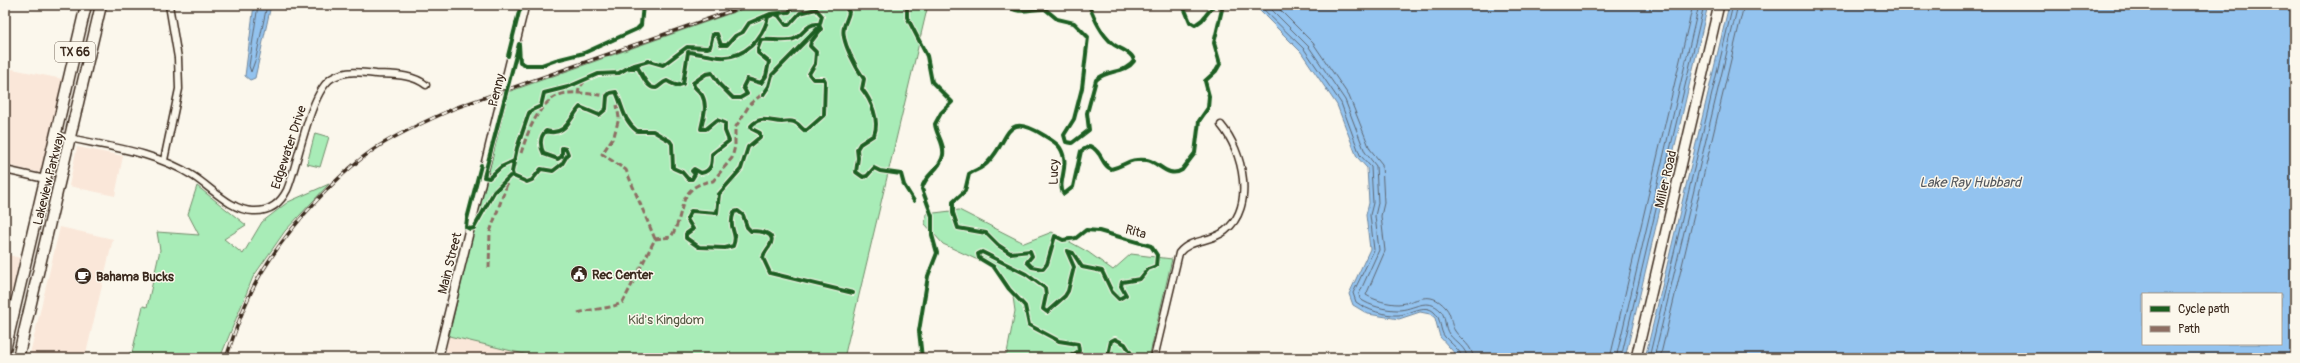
<svg xmlns="http://www.w3.org/2000/svg" width="2300" height="363" font-family="Pangolin,sans-serif">
<style>
.built{fill:#fae7d9}
.green{fill:#a8ecb7;stroke:#728b6a}
.water{fill:#93c3ef;stroke:#70869b;fill-rule:evenodd}
.lines{fill:none;stroke-linecap:round;stroke-linejoin:round}
.shore{stroke:#5e6772;stroke-width:1}
.minor-casing{stroke:#3b2a1e;stroke-width:9}
.tertiary-casing{stroke:#3b2a1e;stroke-width:11}
.secondary-casing{stroke:#3b2a1e;stroke-width:12}
.primary-casing{stroke:#3b2a1e;stroke-width:13}
.minor{stroke:#fbf7ec;stroke-width:6}
.tertiary{stroke:#fbf7ec;stroke-width:8}
.secondary{stroke:#fbf7ec;stroke-width:9}
.primary{stroke:#fbf7ec;stroke-width:10}
.rail-casing{stroke:#3b2a1e;stroke-width:3.5}
.rail{stroke:#fbf7ec;stroke-width:2;stroke-dasharray:6;stroke-linecap:butt}
.quiet{stroke:#8d6e63;stroke-width:3;stroke-dasharray:6 3;stroke-linecap:butt}
.cycleway-casing{stroke:#fbf7ec;stroke-width:6}
.cycleway{stroke:#1b5e20;stroke-width:4}
.labels{text-anchor:middle;stroke-width:3;stroke-linejoin:round;paint-order:stroke}
.shield{fill:#fbf7ec;stroke:#75685c;stroke-width:1}
.shield-label{font-size:12px;font-weight:bold;fill:#3b2a1e}
.street-label{font-size:13px;fill:#3b2a1e;stroke:#fbf7ec}
.poi-label{font-size:13px;font-weight:bold;fill:#3b2a1e;stroke:#fbf7ec;text-anchor:start}
.park-label{font-size:13px;fill:#565a44;stroke:#fbf7ec}
.water-label{font-size:14px;font-style:italic;fill:#55585d;stroke:#fbf7ec}
</style>
<rect width="100%" height="100%" fill="#fbf7ec"/>
<filter id="ink" filterUnits="userSpaceOnUse"><feTurbulence type="fractalNoise" baseFrequency=".025" numOctaves="2"/><feDisplacementMap in="SourceGraphic" scale="8" xChannelSelector="R" yChannelSelector="G"/><feConvolveMatrix kernelMatrix="1 2 1 2 8 2 1 2 1" color-interpolation-filters="sRGB"/></filter>
<g filter="url(#ink)">
<g class="built">
<path d="M7 68 63 79 41 173 5 165V75Z"/>
<path d="M77 147 123 156 115 196 69 186Z"/>
<path d="M60 227 113 239 85 358H29Z"/>
<path d="M5 254 20 258 5 324Z"/>
<path d="M449 336 541 358H445Z"/>
</g>
<g class="green">
<path d="M754 5H928L844 358H541L449 336 505 93Z"/>
<path d="M315 133 329 137 320 167 307 164Z"/>
<path d="M329 184 285 231 253 277 220 358H129L130 352 132 353 143 306 147 307 160 250 157 232 199 235 188 214 197 186 246 225 224 239 243 254 262 222 288 202Z"/>
<path d="M959 210 1024 243 1052 232 1088 252 1113 270 1131 254 1172 259 1149 358H1006L1015 311 1012 290 993 267 943 244 925 224 926 214Z"/>
</g>
<g class="water">
<path d="M254 5H271L255 78 250 80 245 76Z"/>
<path d="M1254 5H1708L1625 358H1459L1440 337 1435 318 1430 314 1420 312 1399 319 1368 314 1353 305 1349 294 1370 249 1366 215 1369 203 1367 168 1357 157 1337 105 1301 52Z"/>
<path d="M1729 5H2295V358H1645ZM2143 294H2281V344H2143Z"/>
</g>
<g class="lines">
<g class="shore">
<path d="M258 5 249 66 251 72 256 58 267 5"/>
<path d="M1259 5 1304 49 1341 103 1360 155 1371 167 1373 203 1370 215 1374 250 1353 293 1356 302C1367 310 1385 316 1399 315 1411 314 1424 303 1434 312 1442 319 1439 330 1445 337 1450 343 1461 350 1462 358"/>
<path d="M1267 5 1309 47 1345 100 1365 152 1376 166 1378 203 1375 216 1379 250 1359 294 1360 299C1370 306 1385 310 1398 310 1414 310 1427 296 1441 311 1446 317 1444 327 1449 334 1455 342 1467 348 1467 358"/>
<path d="M1275 5 1313 43 1349 96 1370 149 1382 164 1384 203 1381 216 1385 251 1366 295C1374 300 1388 304 1398 304 1416 303 1429 288 1446 308 1452 315 1450 324 1455 331 1461 340 1473 346 1473 358"/>
<path d="M1610 358 1693 5"/>
<path d="M1616 358 1699 5"/>
<path d="M1621 358 1704 5"/>
<path d="M1649 358 1733 5"/>
<path d="M1654 358 1738 5"/>
<path d="M1660 358 1744 5"/>
</g>
<g class="minor-casing">
<g id="minor">
<path d="M56 135C101 146 153 150 193 176 212 188 230 210 253 211 269 212 280 204 287 190 298 165 310 91 332 78 346 70 361 72 376 74 393 75 412 74 426 85"/>
<path d="M164 160 179 89 178 58 169 5"/>
<path d="M5 170 45 179"/>
<path d="M1154 358 1179 253C1191 238 1210 243 1225 231 1256 207 1243 151 1221 125"/>
</g>
</g>
<g class="tertiary-casing">
<path id="tertiary" d="M438 358 523 11"/>
</g>
<g class="secondary-casing">
<path id="secondary" d="M1636 358 1719 5"/>
</g>
<g class="primary-casing">
<g id="primary">
<path d="M5 350 86 5"/>
<path d="M18 358 101 5"/>
</g>
</g>
<use href="#minor" class="minor"/>
<use href="#tertiary" class="tertiary"/>
<use href="#secondary" class="secondary"/>
<use href="#primary" class="primary"/>
<g class="rail-casing">
<path id="rail" d="M226 358C237 326 248 292 267 264 292 224 340 171 379 146 403 131 429 120 455 108L748 5"/>
</g>
<use href="#rail" class="rail"/>
<g class="quiet">
<path d="M578 94 579 88 584 82"/>
<path d="M521 153C528 131 541 94 569 93 582 92 596 95 609 96"/>
<path d="M655 239 671 237C687 212 675 186 713 181L732 158 735 146V128L742 117 750 104 765 92"/>
<path d="M489 268 490 232 508 181"/>
<path d="M578 313C593 308 609 310 623 302L655 239 626 170 602 154 614 136 619 118 617 105"/>
</g>
<g class="cycleway-casing">
<g id="cycleway">
<path d="M794 5 789 12 770 14 749 23 743 32 735 36 727 45H721L717 34H713L710 47 707 48 687 47 663 65 649 61 631 66 619 73 598 74 568 87 544 93 541 106 532 110 529 113 517 148 512 172 513 176 527 182 532 180 541 169 553 171 562 164 568 154 566 149 562 148V156L558 159 544 154C540 147 539 137 546 131 565 137 570 118 580 107L599 115 606 109 607 96 610 93 616 92C623 107 623 120 637 131H653L670 141 672 144 673 168 682 172 688 179H692L695 174 692 171 694 169 701 173C712 171 712 163 712 154L729 141 725 131V123L717 120 706 129H701C703 118 708 106 702 95 699 90 694 89 693 83L706 74 712 73 720 85 733 98H740L747 94 743 87 747 79 761 83 766 76 769 62 758 53V48L761 40C770 39 787 42 794 39 803 35 807 23 818 24L821 29 811 42 810 46 816 52 815 64 809 74 813 79H824L825 81 824 115 807 130H804C801 128 798 123 794 122 790 120 786 122 782 122 770 122 760 115 751 126L752 129 760 133V137L748 147 741 169 719 194 717 213 691 211 687 219 693 229 686 234V238L699 247 725 248 733 246C739 232 727 230 734 212L738 211 743 215 747 227 751 231C759 231 779 232 769 247 766 251 764 253 763 258L770 273 853 293"/>
<path d="M844 5 849 12C848 18 845 22 844 27 840 40 857 69 864 79L862 89C871 100 880 121 874 135L860 144 857 149 858 158 856 172 863 177 867 176 874 168 880 171 901 174 904 185 914 201"/>
<path d="M907 5V17L927 56 932 82 952 102 941 113 935 124C936 135 945 143 943 155 941 169 924 175 922 189L932 216V235L937 253 928 276 919 331 922 358"/>
<path d="M1008 5C1017 16 1033 8 1045 9L1057 19 1074 23 1088 37 1082 88 1074 119 1064 135 1066 142 1072 143 1089 130 1087 113 1096 80C1107 69 1125 74 1134 61 1133 52 1119 49 1113 44 1101 34 1095 20 1089 5"/>
<path d="M1183 5 1190 22 1195 25 1202 20 1214 5"/>
<path d="M508 56 519 12 524 5"/>
<path d="M630 68H638C642 74 647 89 656 88 660 87 662 82 667 81 673 84 676 87 683 84L688 52C699 53 709 56 719 57 744 59 763 39 768 17L775 14 779 16 786 25H789L800 13 816 9 822 16 819 27 772 75 769 86 763 95"/>
<path d="M514 161 501 167 489 178 484 177 519 44 520 62 526 65H542L556 60 584 53 637 29 641 25 643 5"/>
<path d="M481 165 467 219 466 227 470 229 474 228 494 192 510 176"/>
<path d="M1067 358 1079 351 1078 344 1059 341 1029 325 1025 306 1009 289 994 267 979 258 978 254 982 252 1026 274 1045 288 1046 295 1043 309 1047 312 1065 296 1068 291 1074 267 1067 251 1073 253 1082 267 1102 271 1112 292 1119 299 1126 295 1121 286 1122 282 1140 279 1148 269 1156 266 1157 255 1151 246 1099 231 1086 230 1076 238 1063 240 1055 236 1047 264 1043 269 1032 267 1027 262 1032 256 1030 251 1010 253 998 245 986 233 958 228 953 213V202L965 191 969 174C976 169 983 169 989 161 1011 138 1004 110 1045 136 1056 143 1061 145 1064 158 1067 169 1057 186 1064 194L1073 187 1081 151 1090 146C1103 152 1101 165 1111 169 1127 165 1128 158 1147 160 1159 162 1168 179 1182 170L1195 153 1199 121 1208 108 1209 96 1205 81 1216 71 1220 64 1214 43 1223 5"/>
<path d="M1101 358 1108 355 1111 341 1115 339 1125 344 1134 358"/>
</g>
</g>
<use href="#cycleway" class="cycleway"/>
</g>
</g>
<defs>
<g id="civic-disc" transform="scale(0.9)"><circle r="9.5" fill="#3b2a1e" stroke="#fbf7ec"/><path d="M-.6-6.5H3V-4.5H.6V-3L4-1V1h2V6H-6V1h2V-1L-.6-3ZM-1.2 2.5V6h2.4V2.5Z" fill="#fff"/></g>
<g id="cafe-disc" transform="scale(0.9)"><circle r="9.5" fill="#3b2a1e" stroke="#fbf7ec"/><path d="M-5.5-4.5H6V0H3Q3 3.5 0 3.5H-2.5Q-5.5 3.5-5.5 0ZM3-3.2v2h1.7v-2ZM-6 4.5H4V6H-6Z" fill="#fff"/></g>
</defs>
<g fill-rule="evenodd">
<use href="#civic-disc" x="579" y="274"/>
<use href="#cafe-disc" x="83" y="276"/>
</g>
<g class="labels">
<rect class="shield" x="55" y="42" width="40" height="20" rx="3"/>
<g class="shield-label">
<text x="75" y="56">TX 66</text>
</g>
<g class="street-label">
<text transform="translate(496 90) rotate(-76)" y="5">Penny</text>
<text transform="translate(288 147) rotate(-72)" y="5">Edgewater Drive</text>
<text transform="translate(1053 172) rotate(-89)" y="5">Lucy</text>
<text transform="translate(48 179) rotate(-76)" y="5">Lakeview Parkway</text>
<text transform="translate(1665 179) rotate(-77)" y="5">Miller Road</text>
<text transform="translate(1136 231) rotate(16)" y="5">Rita</text>
<text transform="translate(449 263) rotate(-76)" y="5">Main Street</text>
</g>
<g class="poi-label">
<text x="592" y="279">Rec Center</text>
<text x="96" y="281">Bahama Bucks</text>
</g>
<g class="park-label">
<text x="666" y="324">Kid's Kingdom</text>
</g>
<g class="water-label">
<text x="1970" y="187">Lake Ray Hubbard</text>
</g>
</g>
<rect width="2300" height="363" fill="none" stroke="#fbf7ec" stroke-width="20"/>
<rect x="10" y="10" width="2280" height="343" fill="none" stroke="#3b2a1e" stroke-width="1.5" filter="url(#ink)"/>
<rect x="2142" y="293" width="140" height="52" fill="#fbf7ec" stroke="#aea59a"/>
<rect x="2150" y="306" width="20" height="6" fill="#1b5e20" stroke="#aea59a"/>
<text x="2178" y="313" font-size="12" fill="#3b2a1e">Cycle path</text>
<rect x="2150" y="326" width="20" height="6" fill="#8d6e63" stroke="#aea59a"/>
<text x="2178" y="333" font-size="12" fill="#3b2a1e">Path</text>
</svg>
